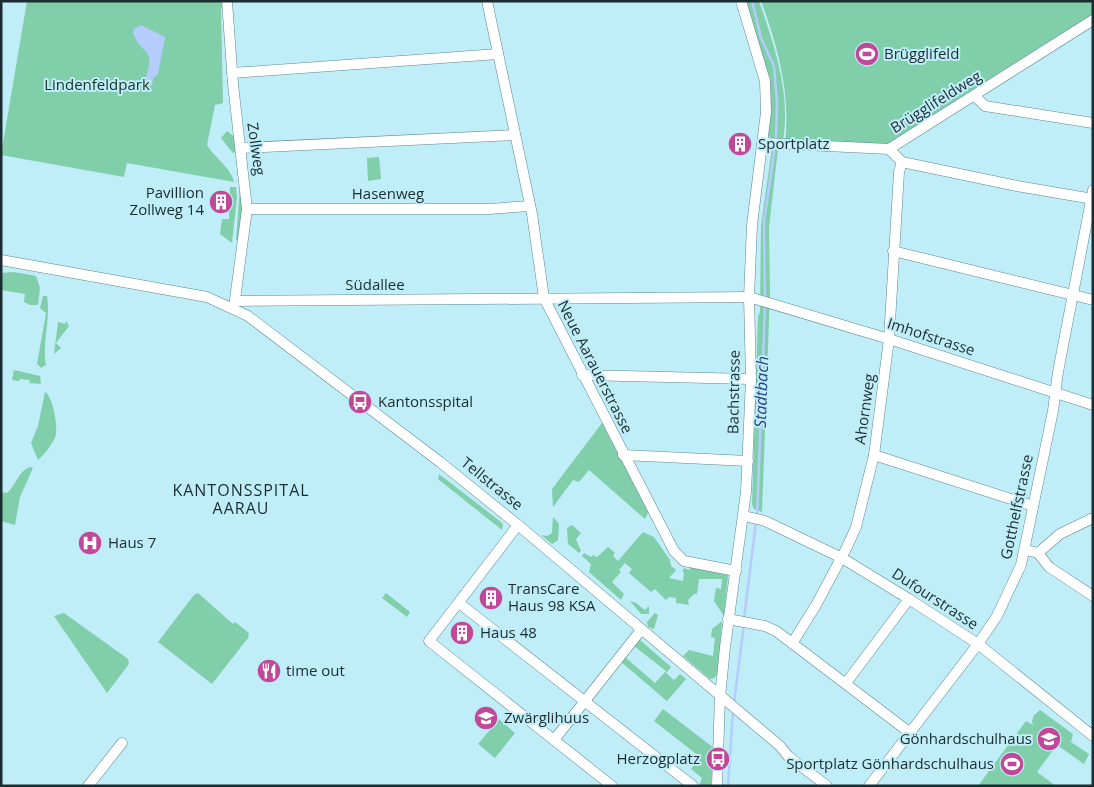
<svg xmlns="http://www.w3.org/2000/svg" width="1094" height="787" font-family="'Open Sans',sans-serif">
<style>
.green{fill:#81ceaa}
.water{fill:#b5ccfe}
.lines{fill:none;stroke-linecap:round;stroke-linejoin:round}
.stream{stroke:#b5ccfe;stroke-width:2.5}
.minor-casing{stroke:#5c8791;stroke-width:11}
.minor{stroke:#fff;stroke-width:10}
.labels{text-anchor:middle;stroke-width:4;stroke-linejoin:round;paint-order:stroke}
.poi-label{font-size:15px;fill:#1b2d31;stroke:#bfedf8;text-anchor:start}
.park-label{font-size:15px;fill:#113425;stroke:#bfedf8}
.street-label{font-size:15px;fill:#1b2d31;stroke:#bfedf8}
.water-label{font-size:16px;font-style:italic;fill:#253e85;stroke:#bfedf8}
.neighbourhood-label{font-size:16px;letter-spacing:1px;fill:#1b2d31;stroke:#bfedf8}
</style>
<rect width="100%" height="100%" fill="#bfedf8"/>
<g class="green">
<path d="M27 1H226L221 9 223 103 215 105 207 145C214 157 232 169 234 182L127 163 124 177 1 155Z"/>
<path d="M744 1H759C774 45 791 93 783 140L771 138 768 135 770 109Z"/>
<path d="M761 1H1093V20L889 149 785 144C791 95 778 46 761 1Z"/>
<path d="M227 131 235 137 236 152 233 153 221 138Z"/>
<path d="M772 148 778 149 769 227 770 293 762 512 754 509 752 504 758 316 760 312 761 226Z"/>
<path d="M379 157 381 179 368 181 367 158Z"/>
<path d="M230 187H236L237 197 232 243 220 234 222 219H229Z"/>
<path d="M240 187 243 198 240 240H236Z"/>
<path d="M14 272 36 276 40 288 38 305H30L24 302 25 294 1 290V273Z"/>
<path d="M43 296H47C51 320 42 340 46 365L41 368 37 364 46 313 40 308Z"/>
<path d="M66 321 69 326 56 343 61 348 54 354 58 322 65 324Z"/>
<path d="M14 370 40 376 41 384 29 383 30 380 20 379 19 381 12 380Z"/>
<path d="M45 392C53 396 59 430 55 438 51 445 45 454 38 460L31 443 38 426Z"/>
<path d="M602 423 647 509 648 513 645 519 589 470 579 482 573 480 553 507 552 489Z"/>
<path d="M30 467 33 468 20 497 15 525 1 521V492L7 493C17 485 17 472 30 467Z"/>
<path d="M439 474 501 522 503 525 502 530 438 479Z"/>
<path d="M553 517 559 524 558 540 552 544 541 535 547 536 552 533Z"/>
<path d="M572 525 581 533 576 539 581 551 579 553 568 544 567 528Z"/>
<path d="M643 532 654 537 670 560 671 566 676 570 669 578 683 581 684 572H682L684 568 689 570 691 566 728 575 724 616 714 601 716 588 721 589 722 579H699L697 594H694L688 600 689 605 676 603V598L669 597 666 600 655 589 651 592 629 573 632 569 625 563 619 570 621 572 612 582 624 594 621 600 589 572 591 564 582 556 584 553 591 557 593 555 597 557 608 547 615 553 613 556 618 561Z"/>
<path d="M198 593 233 624 235 622 249 633 248 638 212 684 158 642 194 595Z"/>
<path d="M386 593 410 612 407 617 382 598Z"/>
<path d="M630 601 636 603 645 610 649 606V614H641Z"/>
<path d="M64 613 128 659 129 664 107 693 54 616Z"/>
<path d="M655 613 658 615 654 629 648 627 647 622Z"/>
<path d="M722 621 718 673 714 678 710 679 683 656 689 650 713 656 715 638 711 637 712 629Z"/>
<path d="M640 640 671 667 666 673 674 680 680 674 686 679 667 701 620 661 624 657 626 658 655 683 666 671 634 646 637 641Z"/>
<path d="M663 709 714 748 711 786H699L702 778 691 769 700 757 654 721Z"/>
<path d="M1040 710 1073 734 1071 742 1089 754 1084 764 1057 745 1037 772 1056 786H978L1026 721 1033 725 1032 721 1034 715Z"/>
<path d="M499 719 515 733 495 758 478 744Z"/>
</g>
<path class="water" d="M141 25 165 37 158 74 153 78 152 86 134 84 146 77C156 46 142 57 133 33L134 29Z"/>
<g class="lines">
<g class="stream">
<path d="M752 1 761 38 774 66 777 103 776 140"/>
<path d="M765 299 764 222 775 146"/>
<path d="M757 517 765 305"/>
<path d="M744 618 756 522"/>
<path d="M734 703 744 624"/>
<path d="M728 786 733 711"/>
</g>
<g class="minor-casing">
<g id="minor">
<path d="M227 1 233 84 247 209 234 307"/>
<path d="M487 1 532 214 544 298 674 551 684 561 736 571"/>
<path d="M232 73 498 54"/>
<path d="M975 96 985 106 1093 123"/>
<path d="M764 143 889 149 1093 20"/>
<path d="M241 148 514 135"/>
<path d="M889 149 902 162 1017 186 1093 199"/>
<path d="M247 209H489L529 206"/>
<path d="M893 251 1093 300"/>
<path d="M1 260 207 297 248 316 440 462 518 525 780 746 788 756 827 786"/>
<path d="M235 301 749 297 889 339 1093 405"/>
<path d="M582 375 751 379"/>
<path d="M623 455 748 461"/>
<path d="M874 455 1033 506"/>
<path d="M744 516 765 521 842 558 909 599 978 644 1093 736"/>
<path d="M518 525 429 641 612 786"/>
<path d="M1026 550 1038 553 1049 567 1093 596"/>
<path d="M1038 553 1060 534 1093 518"/>
<path d="M459 603 693 786"/>
<path d="M728 619 765 626 776 631 909 732"/>
<path d="M793 642 816 605 847 547 856 527 874 455 889 339 899 172 902 162"/>
<path d="M846 683 909 599"/>
<path d="M554 740 641 630"/>
<path d="M88 786 122 743"/>
<path d="M717 786 720 697 725 647 746 492 751 379 749 297 752 225 766 112 765 81 741 1"/>
<path d="M869 786 978 644 997 616 1021 565 1053 411 1058 372 1093 190"/>
</g>
</g>
<use href="#minor" class="minor"/>
</g>
<defs>
<g id="stadium-disc" transform="scale(1.25)"><circle r="9.5" fill="#c14799" stroke="#bfedf8"/><path d="M0-5a6.5 5 0 1 0 0 10a6.5 5 0 1 0 0-10ZM-3.5-1.8h7v3.6h-7Z" fill="#fff"/></g>
<g id="building-disc" transform="scale(1.25)"><circle r="9.5" fill="#c14799" stroke="#bfedf8"/><path d="M-4-6H4V6H1V3H-1V6H-4ZM-2.5-4.3h1.7v1.8h-1.7ZM.8-4.3h1.7v1.8H.8ZM-2.5-1h1.7V.8h-1.7ZM.8-1h1.7V.8H.8Z" fill="#fff"/></g>
<g id="bus-disc" transform="scale(1.25)"><circle r="9.5" fill="#c14799" stroke="#bfedf8"/><path d="M-5-6H5V4H4V6H2V4H-2V6H-4V4H-5ZM-3.5-4V0h7V-4ZM-3.5 1.2v1.5H-2V1.2ZM2 1.2v1.5H3.5V1.2Z" fill="#fff"/></g>
<g id="hospital-disc" transform="scale(1.25)"><circle r="9.5" fill="#c14799" stroke="#bfedf8"/><path d="M-5-5h3v3.5h4V-5h3V5h-3V1.5h-4V5h-3Z" fill="#fff"/></g>
<g id="restaurant-disc" transform="scale(1.25)"><circle r="9.5" fill="#c14799" stroke="#bfedf8"/><path d="M-5-6h1v4h1v-4h1v4h1v-4h1v5L-1.5 .5V6h-2V.5L-5-1ZM5-6V6H3V1.5H1.5Q1.5-4 5-6Z" fill="#fff"/></g>
<g id="school-disc" transform="scale(1.25)"><circle r="9.5" fill="#c14799" stroke="#bfedf8"/><path d="M0-5L7-2L0 1L-7-2ZM-4 1L0 2.5L4 1V4Q0 6-4 4Z" fill="#fff"/></g>
</defs>
<g fill-rule="evenodd">
<use href="#stadium-disc" x="867" y="54"/>
<use href="#building-disc" x="740" y="144"/>
<use href="#building-disc" x="221" y="202"/>
<use href="#bus-disc" x="360" y="402"/>
<use href="#hospital-disc" x="90" y="543"/>
<use href="#building-disc" x="491" y="598"/>
<use href="#building-disc" x="462" y="633"/>
<use href="#restaurant-disc" x="269" y="671"/>
<use href="#school-disc" x="486" y="718"/>
<use href="#school-disc" x="1049" y="739"/>
<use href="#bus-disc" x="718" y="759"/>
<use href="#stadium-disc" x="1012" y="764"/>
</g>
<g class="labels">
<g class="poi-label">
<text x="884" y="59">Brügglifeld</text>
<text x="758" y="149">Sportplatz</text>
<text x="204" y="198" text-anchor="end">Pavillion<tspan x="204" dy="17">Zollweg 14</tspan></text>
<text x="378" y="407">Kantonsspital</text>
<text x="108" y="548">Haus 7</text>
<text x="508" y="594">TransCare<tspan x="508" dy="17">Haus 98 KSA</tspan></text>
<text x="480" y="638">Haus 48</text>
<text x="286" y="676">time out</text>
<text x="504" y="723">Zwärglihuus</text>
<text x="1032" y="744" text-anchor="end">Gönhardschulhaus</text>
<text x="700" y="764" text-anchor="end">Herzogplatz</text>
<text x="994" y="769" text-anchor="end">Sportplatz Gönhardschulhaus</text>
</g>
<g class="park-label">
<text x="97" y="90">Lindenfeldpark</text>
</g>
<g class="street-label">
<text transform="translate(936 102) rotate(-32)" y="5">Brügglifeldweg</text>
<text transform="translate(256 149) rotate(82)" y="5">Zollweg</text>
<text x="388" y="199">Hasenweg</text>
<text x="375" y="290">Südallee</text>
<text transform="translate(931 337) rotate(18)" y="5">Imhofstrasse</text>
<text transform="translate(595 367) rotate(63)" y="5">Neue Aarauerstrasse</text>
<text transform="translate(734 392) rotate(-89)" y="5">Bachstrasse</text>
<text transform="translate(865 409) rotate(-82)" y="5">Ahornweg</text>
<text transform="translate(492 484) rotate(39)" y="5">Tellstrasse</text>
<text transform="translate(1017 507) rotate(-78)" y="5">Gotthelfstrasse</text>
<text transform="translate(935 599) rotate(33)" y="5">Dufourstrasse</text>
</g>
<g class="water-label">
<text transform="translate(761 392) rotate(-88)" y="6">Stadtbach</text>
</g>
<g class="neighbourhood-label">
<text x="241" y="496">KANTONSSPITAL<tspan x="241" dy="18">AARAU</tspan></text>
</g>
</g>
<rect width="1094" height="787" fill="none" stroke="#1b2d31" stroke-width="5"/>
</svg>
